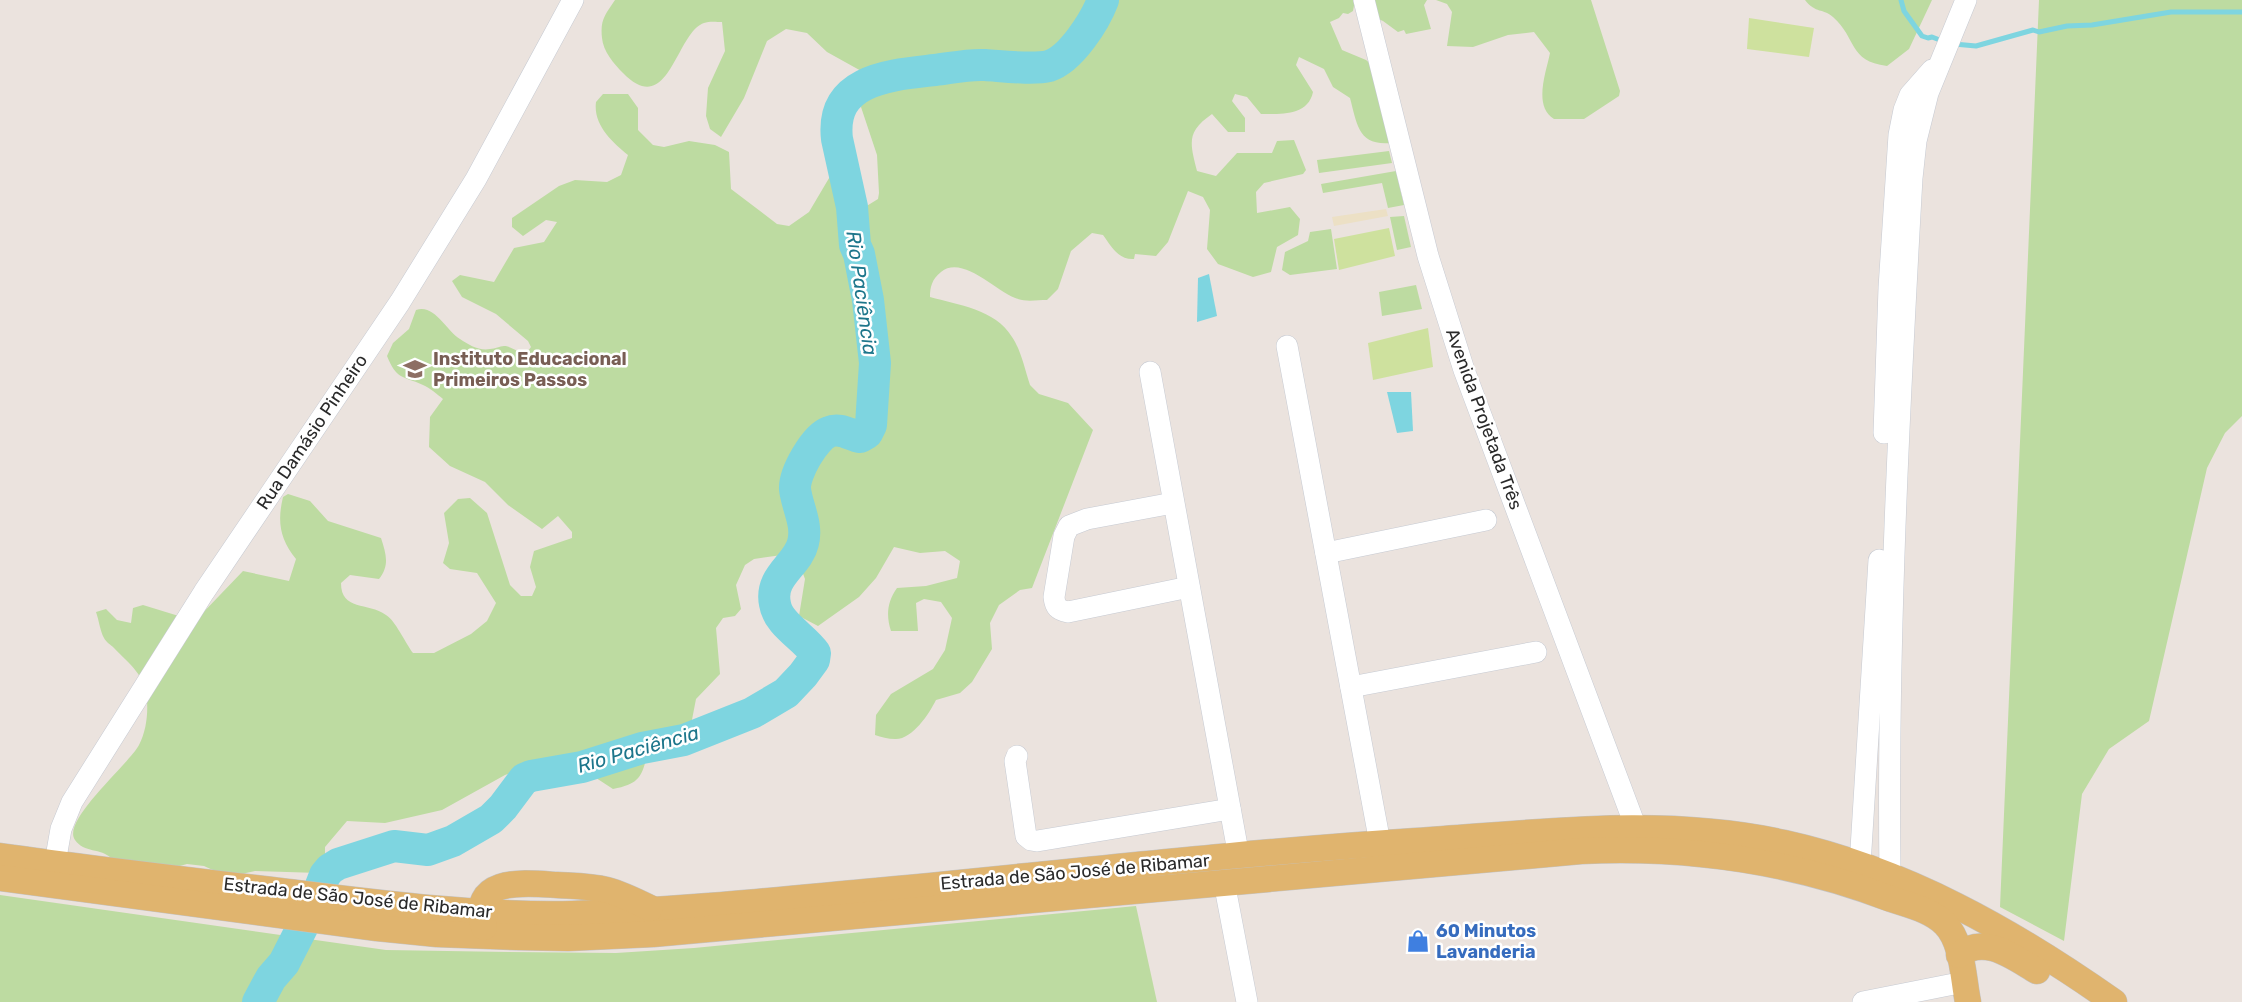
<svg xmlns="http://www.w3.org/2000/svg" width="2242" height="1002" font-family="Rubik,sans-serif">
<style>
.green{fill:#bddba1}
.sand{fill:#ece0c5}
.pitch{fill:#cee19e}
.water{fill:#7ed5e0}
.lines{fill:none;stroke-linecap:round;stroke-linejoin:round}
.stream{stroke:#7ed5e0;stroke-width:5}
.river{stroke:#7ed5e0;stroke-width:32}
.minor-casing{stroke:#c6cad2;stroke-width:22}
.major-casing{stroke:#c3c3c3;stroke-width:27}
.minor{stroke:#fff;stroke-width:21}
.major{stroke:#e0b46e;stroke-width:26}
.labels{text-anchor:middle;stroke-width:5;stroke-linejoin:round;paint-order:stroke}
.education-label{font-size:18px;font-weight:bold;fill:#785e54;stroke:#fff;text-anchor:start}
.street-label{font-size:18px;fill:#2a2a2a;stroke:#fff}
.shop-label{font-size:18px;font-weight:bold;fill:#366cbe;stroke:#fff;text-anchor:start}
.water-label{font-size:20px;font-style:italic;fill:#1d768b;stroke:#fff}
</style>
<rect width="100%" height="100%" fill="#ebe3de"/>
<g class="green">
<path d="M615 0H1355L1353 11 1348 14 1343 13 1339 18 1330 22 1342 50 1366 60 1381 73 1391 143C1358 146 1357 124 1350 98L1333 87 1324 69 1299 57 1296 65 1313 92C1308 116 1281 114 1261 114L1247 97 1235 94 1232 101 1245 118V132H1228L1212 114C1186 132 1190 143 1197 171L1216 176 1237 153H1272L1277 141 1294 140 1306 170 1303 174 1264 183 1256 192 1257 213 1290 207 1300 219 1298 235 1277 247 1271 272 1253 277 1218 264 1207 249 1210 210 1203 197 1188 191 1168 242 1156 256 1135 254 1134 259C1118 260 1111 246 1103 235L1092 233 1071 251 1058 289 1047 300C1038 300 1026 302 1018 299 997 293 963 254 941 272 932 279 930 287 930 297 958 305 995 309 1012 337 1021 350 1025 370 1030 385L1039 394 1068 403 1093 430 1032 588 1020 590 999 605 990 623 992 649 972 682 960 693 936 700C929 714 912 740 895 739 888 739 881 737 875 735L876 715 891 694 933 669 945 650 952 618 941 602 924 599 916 603 918 631H891C886 616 887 602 897 588L926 586 957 578 960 561 945 551 920 553 894 547 876 578 859 597 818 626 799 616 805 579 798 560 782 555 754 559 745 565 736 585 741 609 735 616 723 618 716 628 720 674 696 699 690 730 676 741 650 747C641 774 644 783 613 789L590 774 582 755 562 756 505 775 442 810 385 823 347 821 325 847V868L319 873 255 871 228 877 204 866 187 864 176 867 111 858C101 848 84 853 75 840 61 821 129 764 139 745 146 732 148 715 147 701 145 674 131 666 114 648 111 645 106 642 104 638 100 631 99 620 96 612L106 609 117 620 131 623 133 608 143 605 195 621 243 571 289 581 296 559C280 539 277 522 283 497L288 494 310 501 328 521 381 538C386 554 390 565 379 579L350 575 341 583C341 611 368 602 386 615 395 620 406 644 413 653H434L471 634 487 621 496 603 477 573 450 569 443 563 449 543 444 513 458 499 470 498 487 513 510 585 521 596H532L536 587 530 567 534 551 572 538V532L558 516 542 529 508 505 485 482 450 466 429 447 430 417 443 399C437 394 430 388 423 385 401 375 397 380 387 356L393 343 409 329 416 310C434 303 447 331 460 339 469 345 479 351 490 349 495 349 500 346 504 346 510 346 519 352 525 355L531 347 528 341 496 314 462 297 452 281 460 275 494 282 514 248 544 242 557 222 546 220 523 236 512 227V218L559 186 575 180 607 182 621 175 628 155C612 142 593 125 596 102L603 94H628L638 108V130L653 145 664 147 689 141 715 145 729 152 731 189 777 224 789 226 809 212 835 168 865 207 878 199 879 193 877 155 861 107 866 86 863 72 827 52 807 33 786 29 767 41 744 98 721 137 710 129 706 116 708 88 725 51 722 22C717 22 709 21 704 23 676 32 669 120 623 73 614 64 603 51 602 38 600 20 605 15 615 0Z"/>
<path d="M1362 0H1427L1424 5 1431 29 1406 34 1404 30 1398 32 1383 21 1362 12Z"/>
<path d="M1436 0H1591L1620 91 1619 96 1584 119H1554C1533 106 1546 73 1550 53L1534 32 1508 35 1473 47 1447 46 1452 12 1447 4Z"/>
<path d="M1805 0H1932L1909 49 1887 66C1848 61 1857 38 1833 17 1823 8 1816 14 1805 0Z"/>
<path d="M2039 0H2242V416L2225 433 2207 468 2149 721 2109 749 2082 794 2064 941 2000 907Z"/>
<path d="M1389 151 1392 163 1319 173 1317 160Z"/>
<path d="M1396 171 1404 205 1388 208 1382 183 1323 193 1321 184Z"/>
<path d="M1404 216 1411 247 1397 250 1390 217Z"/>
<path d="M1331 229 1337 269 1290 275 1282 270 1285 252 1308 241 1310 232Z"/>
<path d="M1416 285 1422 309 1382 316 1379 292Z"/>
<path d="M0 895 386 950 508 952 616 953 694 948 1136 906 1157 1002H0Z"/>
</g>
<path class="sand" d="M1386 209 1388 216 1334 226 1332 217Z"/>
<g class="pitch">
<path d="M1749 18 1814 28 1809 57 1747 49Z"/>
<path d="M1389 228 1395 256 1339 270 1334 239Z"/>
<path d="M1428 328 1433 367 1373 380 1368 343Z"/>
</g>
<g class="water">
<path d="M1209 274 1217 316 1197 322 1198 278Z"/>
<path d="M1387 392H1411L1413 431 1397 433Z"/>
</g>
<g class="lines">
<g class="stream">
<path d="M1901 0 1904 11 1922 36 1928 38 1932 37 1945 42"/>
<path d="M1954 44 1976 46 2033 30 2039 32 2067 26 2092 25 2171 12H2242"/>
</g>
<path class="river" d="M258 1002 271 978 284 963 313 906 325 875 330 869 338 864 394 846 428 850 453 841 491 819 503 807 524 779 531 776 582 767 642 748 684 740 752 713 786 693 803 675 814 660 815 653C804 637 778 624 775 604 769 576 798 565 803 543 808 524 797 507 795 489 794 473 815 437 829 432 840 427 850 435 860 437L867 433 871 425 875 363 868 300 859 254 855 245 852 207 837 139C830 78 892 75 935 70 951 68 969 64 985 65 1002 66 1033 70 1049 66 1071 59 1095 21 1103 0"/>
<g class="minor-casing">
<g id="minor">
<path d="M1364 0 1428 256 1464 370 1636 828"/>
<path d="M1287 346 1380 843"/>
<path d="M1150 372 1239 857"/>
<path d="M1884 433 1889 288 1899 135 1904 110 1910 95 1932 70"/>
<path d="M1173 503 1087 519 1069 526 1064 536 1054 597C1055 607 1058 610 1068 612L1189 587"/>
<path d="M1326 553 1486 520"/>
<path d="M1351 687 1536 652"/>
<path d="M1017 756 1015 761 1026 836 1031 840 1037 841 1230 809"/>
<path d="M55 863 61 829 72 802 204 592 400 302 476 179 573 0"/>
<path d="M1860 865 1879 560"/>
<path d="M1890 875C1887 642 1899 410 1912 178L1916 141 1928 93 1966 0"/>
<path d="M1224 882 1247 1002"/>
<path d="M1863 1002 1964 982"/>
</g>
</g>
<g class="major-casing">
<g id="major">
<path d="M0 856C93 869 187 880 280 891 377 903 474 916 572 914 670 911 767 901 865 892 1048 875 1232 853 1416 841 1538 833 1663 816 1784 843 1906 870 2013 931 2114 1002"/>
<path d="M0 878 377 928 437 934 517 937 568 938 653 934 1581 851C1687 846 1792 861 1891 899 1909 905 1931 910 1945 924 1963 942 1963 978 1968 1002"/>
<path d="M484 927C469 876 525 883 557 885 573 886 591 886 607 890 622 894 636 901 650 908"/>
<path d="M1959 955C1984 934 2013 957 2037 971"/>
</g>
</g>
<use href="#minor" class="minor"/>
<use href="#major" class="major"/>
</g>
<defs>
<g id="school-bare" transform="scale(1.8)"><path d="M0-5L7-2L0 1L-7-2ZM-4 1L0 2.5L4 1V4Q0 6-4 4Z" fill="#8d6e63" stroke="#fff" stroke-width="2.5" paint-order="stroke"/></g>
<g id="shop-bare" transform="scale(1.8)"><path d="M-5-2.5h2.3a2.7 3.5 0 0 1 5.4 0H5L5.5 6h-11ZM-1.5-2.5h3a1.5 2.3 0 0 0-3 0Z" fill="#3f7fe0" stroke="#fff" stroke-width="2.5" paint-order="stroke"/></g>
</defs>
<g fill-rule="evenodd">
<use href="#school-bare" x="415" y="369"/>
<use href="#shop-bare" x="1418" y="941"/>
</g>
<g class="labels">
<g class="education-label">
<text x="433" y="365">Instituto Educacional<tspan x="433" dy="21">Primeiros Passos</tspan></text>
</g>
<g class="street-label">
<text transform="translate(1484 419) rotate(70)" y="6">Avenida Projetada Três</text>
<text transform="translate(312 432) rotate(-56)" y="6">Rua Damásio Pinheiro</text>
<text transform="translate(1075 872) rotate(-5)" y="6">Estrada de São José de Ribamar</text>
<text transform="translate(358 898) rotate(6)" y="6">Estrada de São José de Ribamar</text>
</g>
<g class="shop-label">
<text x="1436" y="937">60 Minutos<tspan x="1436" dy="21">Lavanderia</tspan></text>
</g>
<g class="water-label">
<text transform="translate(862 293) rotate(82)" y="7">Rio Paciência</text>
<text transform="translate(638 749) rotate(-16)" y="7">Rio Paciência</text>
</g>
</g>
</svg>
